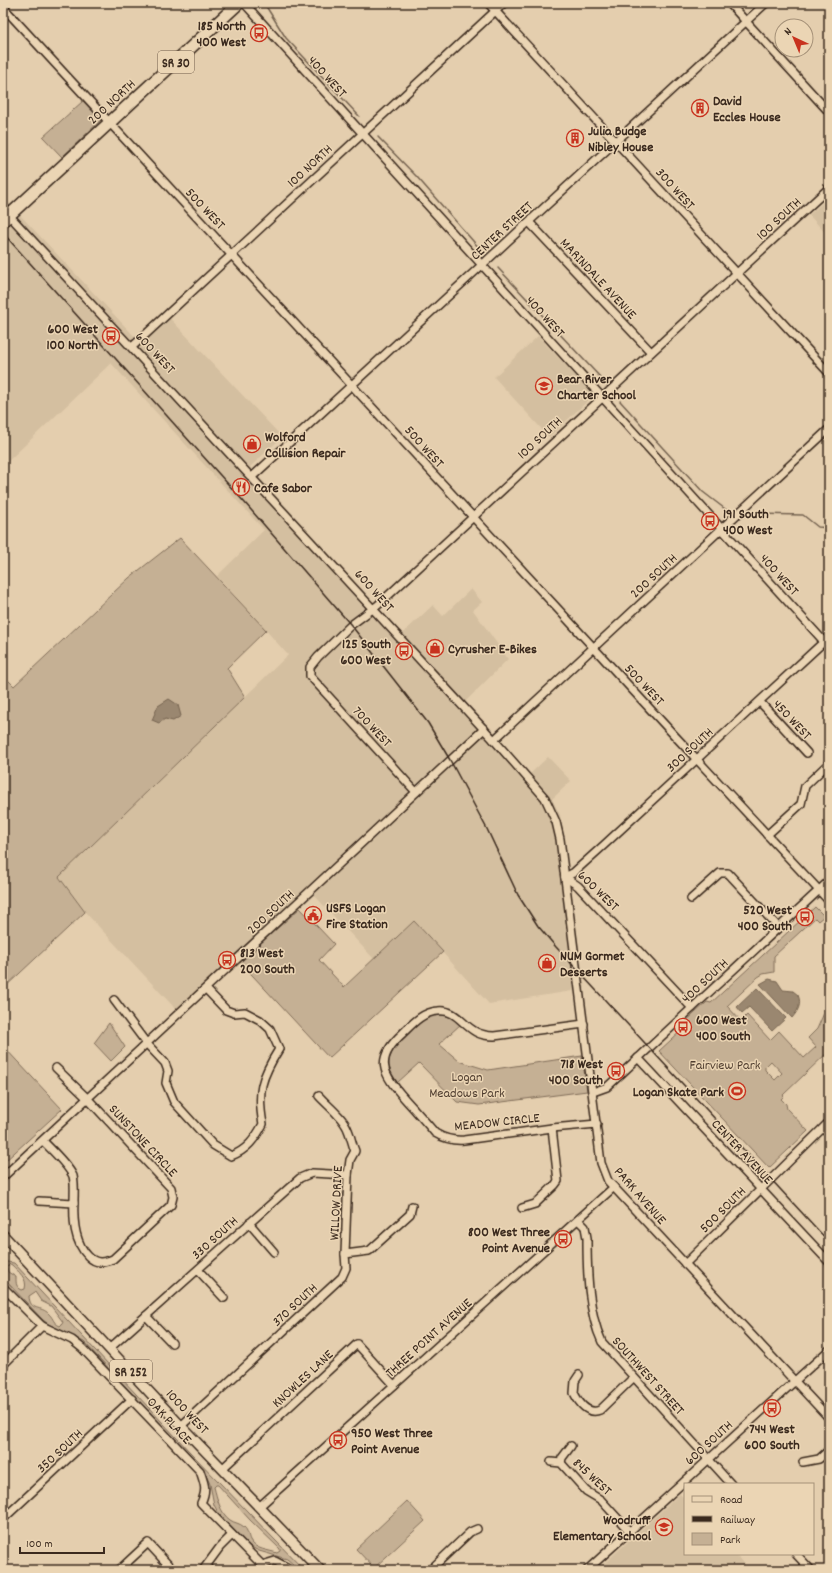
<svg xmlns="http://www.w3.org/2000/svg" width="832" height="1573" font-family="Dekko,sans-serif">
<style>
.built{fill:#d4bfa0}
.green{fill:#c5b094;stroke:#806d59;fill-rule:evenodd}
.water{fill:#9a876f;stroke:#74624f}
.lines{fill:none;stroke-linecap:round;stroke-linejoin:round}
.stream{stroke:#74624f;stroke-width:1.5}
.minor-casing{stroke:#3b2a1e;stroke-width:10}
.major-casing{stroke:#3b2a1e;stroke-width:12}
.highway-casing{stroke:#3b2a1e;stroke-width:14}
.minor{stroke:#ebd5b4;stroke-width:7}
.major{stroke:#ebd5b4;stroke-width:9}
.highway{stroke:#ebd5b4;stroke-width:11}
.rail{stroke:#3b2a1e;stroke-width:1.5}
.labels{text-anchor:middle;stroke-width:3;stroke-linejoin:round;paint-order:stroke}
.shield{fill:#ebd5b4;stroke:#705d4b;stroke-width:1}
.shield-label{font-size:13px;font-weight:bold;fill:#3b2a1e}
.poi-label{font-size:14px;font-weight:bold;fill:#3b2a1e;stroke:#ebd5b4;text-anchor:start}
.street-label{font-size:14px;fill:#3b2a1e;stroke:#ebd5b4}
.park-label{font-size:14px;fill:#503e30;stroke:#ebd5b4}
</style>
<rect width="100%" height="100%" fill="#e4ceae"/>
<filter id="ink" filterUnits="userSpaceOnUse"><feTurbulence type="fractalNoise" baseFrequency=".025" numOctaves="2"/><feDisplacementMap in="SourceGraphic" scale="8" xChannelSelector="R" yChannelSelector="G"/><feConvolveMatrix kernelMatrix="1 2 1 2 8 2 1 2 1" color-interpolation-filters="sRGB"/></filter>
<g filter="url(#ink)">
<g class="built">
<path d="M829 197V237L809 215Z"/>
<path d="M4 198 136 338 164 312 282 437 250 467 402 634 433 605 443 616 471 589 482 602 473 610 508 659 464 703 530 774 548 757 571 781 552 799 560 815 585 989 489 1004 414 921 374 959 314 895 180 1017 172 1005 85 912 59 877 288 655 217 576 264 530 111 363 3 466V200Z"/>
<path d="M538 336 594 395 549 437 494 377Z"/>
<path d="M680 1494 685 1499V1554H735L749 1570H597Z"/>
</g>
<g class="green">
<path d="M83 101 101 120 62 157 43 137Z"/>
<path d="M180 538 266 630 227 668 245 697 59 877 85 912 3 989V675L14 686 129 578Z"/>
<path d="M815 907 824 916 818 921 815 918 774 956V972L763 974 758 977 727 1006 741 1021 747 1015 770 1040 779 1031 804 1058 816 1047 808 1038 817 1029 824 1013 829 1014V1051L783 1095 784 1096 781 1099 786 1104 787 1109 808 1131 769 1168 659 1051 684 1028V1023L707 1002 711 1003ZM771 1061 782 1073 775 1080 765 1070V1067Z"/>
<path d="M300 908 334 944 319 960 344 987 414 921 443 952 329 1058 240 962Z"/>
<path d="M435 1014C446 1015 453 1017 461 1024L439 1044 459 1061 488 1070 582 1056 587 1091 479 1105 457 1102 419 1063 397 1083C381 1063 392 1048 407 1034 416 1025 423 1018 435 1014Z"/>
<path d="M109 1023 125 1047 111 1061 94 1043Z"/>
<path d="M3 1046 62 1109 3 1163Z"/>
<path d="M3 1257 7 1262 14 1263 190 1452 304 1570H300L287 1559 259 1551 249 1546 219 1514 214 1505 210 1484 205 1473 198 1464 84 1342 50 1325 43 1320 7 1282 3 1279 4 1270 3 1269ZM10 1264 12 1265C18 1272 28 1278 25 1289L22 1290C16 1287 16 1284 16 1277L8 1272 7 1267ZM35 1292 41 1301 51 1306 63 1322 62 1324 60 1326C53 1323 54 1319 49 1314 41 1305 30 1312 29 1296ZM216 1485H218L250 1520 280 1549V1551L277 1553C269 1550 255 1550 250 1540 248 1536 248 1530 244 1527 240 1523 234 1523 230 1520 220 1513 217 1498 214 1487Z"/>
<path d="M407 1501 425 1521 374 1568 356 1549Z"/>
</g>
<g class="water">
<path d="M169 699 178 705 181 716 173 721 165 719 159 723 152 720 158 706Z"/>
<path d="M769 979 777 981 783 990 793 991 798 995C802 1004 798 1011 792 1018L760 984Z"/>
<path d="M757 988 786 1018 772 1031 749 1007 742 1013 737 1007Z"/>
</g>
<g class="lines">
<g class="stream">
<path d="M264 3 286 38 359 116"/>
<path d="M378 137 417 177 480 249"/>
<path d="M498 268 600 377"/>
<path d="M620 401 703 492 729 512"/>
<path d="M740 518 751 514 803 515 818 527 829 528"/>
</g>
<g class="minor-casing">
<g id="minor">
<path d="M244 3 829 647"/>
<path d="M488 3 829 373"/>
<path d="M729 3 829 112"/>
<path d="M3 7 675 736 829 901"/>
<path d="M9 215 494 740 545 798 556 822 560 839 601 1163 608 1181 829 1418"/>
<path d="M529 222 651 352"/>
<path d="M132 347 504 3"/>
<path d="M252 477 766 3"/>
<path d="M760 702 807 753"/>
<path d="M494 740 829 429"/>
<path d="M416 792 310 676V667L318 657 351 625 378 605 829 188"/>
<path d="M767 835 801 804 805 786 829 763"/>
<path d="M565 877 573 873 604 845 829 637"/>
<path d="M565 877 578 886 692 1008"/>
<path d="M691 899 720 873H728L779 928"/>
<path d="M114 1000 147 1044 165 1063 168 1071 166 1083 174 1102 213 1145 231 1156C247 1150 255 1139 263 1124 257 1091 261 1078 279 1049L270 1029 260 1020 245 1012 234 1013 226 1010 206 989"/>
<path d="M584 1024 494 1036C487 1036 482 1035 476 1032 462 1025 456 1009 438 1011 423 1012 413 1023 403 1033 374 1059 382 1073 405 1099 415 1110 425 1121 435 1133 445 1139 453 1141 464 1140L552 1128 597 1124"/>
<path d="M638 1058 829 1262"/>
<path d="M593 1092 607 1087 829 881"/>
<path d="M319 1096C328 1106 343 1117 348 1130 351 1137 352 1144 355 1151L350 1160 348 1175 345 1254"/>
<path d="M43 1141C52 1150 68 1165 73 1176 75 1184 74 1193 74 1201 73 1220 74 1242 88 1256 96 1264 103 1263 113 1259L171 1205 173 1197 171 1188 88 1099 56 1068"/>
<path d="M3 1177 484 729"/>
<path d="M39 1201 74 1203"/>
<path d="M522 1208 535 1204 555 1185 558 1181 552 1128"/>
<path d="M578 1220 585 1227 587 1238C587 1271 588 1312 602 1342L731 1484"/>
<path d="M249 1223 274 1252"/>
<path d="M685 1264 829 1122"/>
<path d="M198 1270 224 1298"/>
<path d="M3 1287 42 1326 3 1365"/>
<path d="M146 1316 172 1343"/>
<path d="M42 1326 72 1340 82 1348 200 1471C205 1485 207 1490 201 1503L262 1565 275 1561 292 1570"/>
<path d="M110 1348 300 1178 312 1173 348 1175"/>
<path d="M579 1375 575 1381 574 1393C579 1403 588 1415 600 1410L633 1378"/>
<path d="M181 1426 342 1277 346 1268 345 1254 369 1251 410 1214 412 1206"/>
<path d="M551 1462 561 1463 586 1491 601 1500 630 1532"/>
<path d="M803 1462 819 1459 829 1450"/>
<path d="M561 1463 562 1458 571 1446"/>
<path d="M223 1468 357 1344 394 1385"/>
<path d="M260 1506 614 1187"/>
<path d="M3 1519 132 1399"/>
<path d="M796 1554 810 1569"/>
<path d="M119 1570 148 1543 173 1570"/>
<path d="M203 1570 220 1547 232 1535"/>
<path d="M430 1570 470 1532 477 1529"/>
<path d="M587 1570 829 1350"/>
</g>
</g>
<g class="major-casing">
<g id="major">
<path d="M3 208 9 215"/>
<path d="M3 1235 181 1426 320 1570"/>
</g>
</g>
<g class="highway-casing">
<path id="highway" d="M3 221 239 3"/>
</g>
<use href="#minor" class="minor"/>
<use href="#major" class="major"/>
<use href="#highway" class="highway"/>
<path class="rail" d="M3 233 245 503 351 625 428 723 450 760 487 829 518 895 538 926 556 947 829 1242"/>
</g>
</g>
<defs>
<g id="bus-ring" transform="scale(0.9)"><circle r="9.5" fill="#ebd5b4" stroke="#c8321e" stroke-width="1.5"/><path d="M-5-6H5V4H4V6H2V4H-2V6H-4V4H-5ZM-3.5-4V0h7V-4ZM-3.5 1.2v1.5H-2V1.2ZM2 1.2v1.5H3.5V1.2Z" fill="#c8321e"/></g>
<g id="building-ring" transform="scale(0.9)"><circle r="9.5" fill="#ebd5b4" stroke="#c8321e" stroke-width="1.5"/><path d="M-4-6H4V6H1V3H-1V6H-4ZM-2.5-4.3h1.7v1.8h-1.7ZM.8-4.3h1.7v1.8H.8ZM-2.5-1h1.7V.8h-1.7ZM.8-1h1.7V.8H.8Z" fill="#c8321e"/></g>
<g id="school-ring" transform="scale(0.9)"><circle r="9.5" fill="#ebd5b4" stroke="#c8321e" stroke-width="1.5"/><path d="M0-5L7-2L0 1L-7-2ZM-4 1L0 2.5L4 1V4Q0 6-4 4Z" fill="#c8321e"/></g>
<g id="shop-ring" transform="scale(0.9)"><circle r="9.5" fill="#ebd5b4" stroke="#c8321e" stroke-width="1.5"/><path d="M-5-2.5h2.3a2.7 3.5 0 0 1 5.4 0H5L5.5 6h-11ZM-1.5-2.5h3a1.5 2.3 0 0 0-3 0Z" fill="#c8321e"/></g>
<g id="restaurant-ring" transform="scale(0.9)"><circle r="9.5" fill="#ebd5b4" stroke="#c8321e" stroke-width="1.5"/><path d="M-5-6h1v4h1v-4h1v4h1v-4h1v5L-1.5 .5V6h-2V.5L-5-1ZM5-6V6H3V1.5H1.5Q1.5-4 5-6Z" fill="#c8321e"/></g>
<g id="civic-ring" transform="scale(0.9)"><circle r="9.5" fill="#ebd5b4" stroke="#c8321e" stroke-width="1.5"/><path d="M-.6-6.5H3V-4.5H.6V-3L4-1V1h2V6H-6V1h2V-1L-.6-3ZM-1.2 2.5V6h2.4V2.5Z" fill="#c8321e"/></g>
<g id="stadium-ring" transform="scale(0.9)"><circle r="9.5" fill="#ebd5b4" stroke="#c8321e" stroke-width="1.5"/><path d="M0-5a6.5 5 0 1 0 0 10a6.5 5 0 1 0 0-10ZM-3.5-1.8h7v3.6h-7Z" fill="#c8321e"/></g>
</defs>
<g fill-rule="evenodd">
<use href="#bus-ring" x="259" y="33"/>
<use href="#building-ring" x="700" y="108"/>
<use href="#building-ring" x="575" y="138"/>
<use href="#bus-ring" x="111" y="336"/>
<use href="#school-ring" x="544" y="386"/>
<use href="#shop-ring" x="252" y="444"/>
<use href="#restaurant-ring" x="241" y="487"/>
<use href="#bus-ring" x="710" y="521"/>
<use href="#shop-ring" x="435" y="648"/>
<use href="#bus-ring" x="404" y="651"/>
<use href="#civic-ring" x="313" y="915"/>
<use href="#bus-ring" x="805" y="917"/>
<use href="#bus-ring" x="227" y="960"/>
<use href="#shop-ring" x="547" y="963"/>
<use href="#bus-ring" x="683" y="1027"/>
<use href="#bus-ring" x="616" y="1071"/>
<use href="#stadium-ring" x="737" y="1091"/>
<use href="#bus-ring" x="563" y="1239"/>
<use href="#bus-ring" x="772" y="1408"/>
<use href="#bus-ring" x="338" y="1440"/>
<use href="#school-ring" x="664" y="1527"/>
</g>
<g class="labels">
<g class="shield">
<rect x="158" y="51" width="36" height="22" rx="3"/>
<rect x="110" y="1360" width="42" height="22" rx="3"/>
</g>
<g class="shield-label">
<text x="176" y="67">SR 30</text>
<text x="131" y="1376">SR 252</text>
</g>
<g class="poi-label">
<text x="246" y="30" text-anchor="end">185 North<tspan x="246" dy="16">400 West</tspan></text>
<text x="713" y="105">David<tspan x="713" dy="16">Eccles House</tspan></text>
<text x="588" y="135">Julia Budge<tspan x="588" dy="16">Nibley House</tspan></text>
<text x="98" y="333" text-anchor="end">600 West<tspan x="98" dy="16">100 North</tspan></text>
<text x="557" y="383">Bear River<tspan x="557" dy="16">Charter School</tspan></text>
<text x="265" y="441">Wolford<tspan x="265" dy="16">Collision Repair</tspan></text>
<text x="254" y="492">Cafe Sabor</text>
<text x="723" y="518">191 South<tspan x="723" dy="16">400 West</tspan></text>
<text x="391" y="648" text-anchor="end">125 South<tspan x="391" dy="16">600 West</tspan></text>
<text x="448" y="653">Cyrusher E-Bikes</text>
<text x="326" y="912">USFS Logan<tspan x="326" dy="16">Fire Station</tspan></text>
<text x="792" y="914" text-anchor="end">520 West<tspan x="792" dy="16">400 South</tspan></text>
<text x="240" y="957">813 West<tspan x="240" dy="16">200 South</tspan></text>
<text x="560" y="960">NUM Gormet<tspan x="560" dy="16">Desserts</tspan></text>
<text x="696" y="1024">600 West<tspan x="696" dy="16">400 South</tspan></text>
<text x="603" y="1068" text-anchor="end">718 West<tspan x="603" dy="16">400 South</tspan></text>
<text x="724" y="1096" text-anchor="end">Logan Skate Park</text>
<text x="550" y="1236" text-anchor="end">800 West Three<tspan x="550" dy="16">Point Avenue</tspan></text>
<text x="772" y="1433" text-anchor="middle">744 West<tspan x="772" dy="16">600 South</tspan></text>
<text x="351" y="1437">950 West Three<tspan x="351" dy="16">Point Avenue</tspan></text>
<text x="651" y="1524" text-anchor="end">Woodruff<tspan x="651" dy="16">Elementary School</tspan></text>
</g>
<g class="street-label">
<text transform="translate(328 76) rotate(48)" y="5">400 WEST</text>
<text transform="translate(111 101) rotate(-43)" y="5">200 NORTH</text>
<text transform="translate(309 165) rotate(-43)" y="5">100 NORTH</text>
<text transform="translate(676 188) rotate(48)" y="5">300 WEST</text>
<text transform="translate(206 208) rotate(47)" y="5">500 WEST</text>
<text transform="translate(778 218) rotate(-43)" y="5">100 SOUTH</text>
<text transform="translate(501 230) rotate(-43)" y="5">CENTER STREET</text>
<text transform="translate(599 278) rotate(47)" y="5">MARINDALE AVENUE</text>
<text transform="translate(546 316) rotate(48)" y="5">400 WEST</text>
<text transform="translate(156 352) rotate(47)" y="5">600 WEST</text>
<text transform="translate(539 437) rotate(-43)" y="5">100 SOUTH</text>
<text transform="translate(425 446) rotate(48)" y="5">500 WEST</text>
<text transform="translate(780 574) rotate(48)" y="5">400 WEST</text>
<text transform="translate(653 575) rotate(-43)" y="5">200 SOUTH</text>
<text transform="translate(375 590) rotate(48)" y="5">600 WEST</text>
<text transform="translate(645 684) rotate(47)" y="5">500 WEST</text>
<text transform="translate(793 719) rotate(47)" y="5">450 WEST</text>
<text transform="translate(373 726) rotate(47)" y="5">700 WEST</text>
<text transform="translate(689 749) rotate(-43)" y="5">300 SOUTH</text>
<text transform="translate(599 890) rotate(44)" y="5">600 WEST</text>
<text transform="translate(270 911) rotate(-43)" y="5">200 SOUTH</text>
<text transform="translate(704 980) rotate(-43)" y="5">400 SOUTH</text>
<text transform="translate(497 1121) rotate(-6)" y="5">MEADOW CIRCLE</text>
<text transform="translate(144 1140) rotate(47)" y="5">SUNSTONE CIRCLE</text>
<text transform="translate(743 1151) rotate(47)" y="5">CENTER AVENUE</text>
<text transform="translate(641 1195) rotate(49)" y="5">PARK AVENUE</text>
<text transform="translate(335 1203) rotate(-87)" y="5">WILLOW DRIVE</text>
<text transform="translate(722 1209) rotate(-45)" y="5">500 SOUTH</text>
<text transform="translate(214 1237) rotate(-42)" y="5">330 SOUTH</text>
<text transform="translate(294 1304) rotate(-43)" y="5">370 SOUTH</text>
<text transform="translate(428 1337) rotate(-42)" y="5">THREE POINT AVENUE</text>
<text transform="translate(649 1375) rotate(48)" y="5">SOUTHWEST STREET</text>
<text transform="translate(302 1378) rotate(-43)" y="5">KNOWLES LANE</text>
<text transform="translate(188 1411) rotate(47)" y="5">1000 WEST</text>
<text transform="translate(170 1420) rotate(47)" y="5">OAK PLACE</text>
<text transform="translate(708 1442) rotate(-42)" y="5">600 SOUTH</text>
<text transform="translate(59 1450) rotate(-43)" y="5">350 SOUTH</text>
<text transform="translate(593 1476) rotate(43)" y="5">845 WEST</text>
</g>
<g class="park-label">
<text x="725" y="1069">Fairview Park</text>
<text x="467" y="1081">Logan<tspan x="467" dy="16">Meadows Park</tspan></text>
</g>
</g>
<rect width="832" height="1573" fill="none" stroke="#ebd5b4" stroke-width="16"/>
<rect x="8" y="8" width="816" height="1557" fill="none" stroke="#3b2a1e" stroke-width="1.5" filter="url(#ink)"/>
<rect x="684" y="1483" width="130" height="72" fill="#ebd5b4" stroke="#a59178"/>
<rect x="692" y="1496" width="20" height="6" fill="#ebd5b4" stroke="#a59178"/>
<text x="720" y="1503" font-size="12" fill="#3b2a1e">Road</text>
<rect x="692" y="1516" width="20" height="6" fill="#3b2a1e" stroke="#a59178"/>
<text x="720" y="1523" font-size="12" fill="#3b2a1e">Railway</text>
<rect x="692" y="1533" width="20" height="12" fill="#c5b094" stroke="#a59178"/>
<text x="720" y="1543" font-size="12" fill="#3b2a1e">Park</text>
<g transform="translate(794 38) rotate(316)"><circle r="19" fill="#ebd5b4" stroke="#a59178"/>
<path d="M0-3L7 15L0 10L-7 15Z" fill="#c8321e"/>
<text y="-6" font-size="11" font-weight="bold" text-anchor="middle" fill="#3b2a1e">N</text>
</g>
<path d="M20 1547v6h84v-6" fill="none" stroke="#3b2a1e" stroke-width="2"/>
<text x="26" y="1547" font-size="12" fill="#3b2a1e" stroke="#ebd5b4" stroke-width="3" paint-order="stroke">100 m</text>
</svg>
